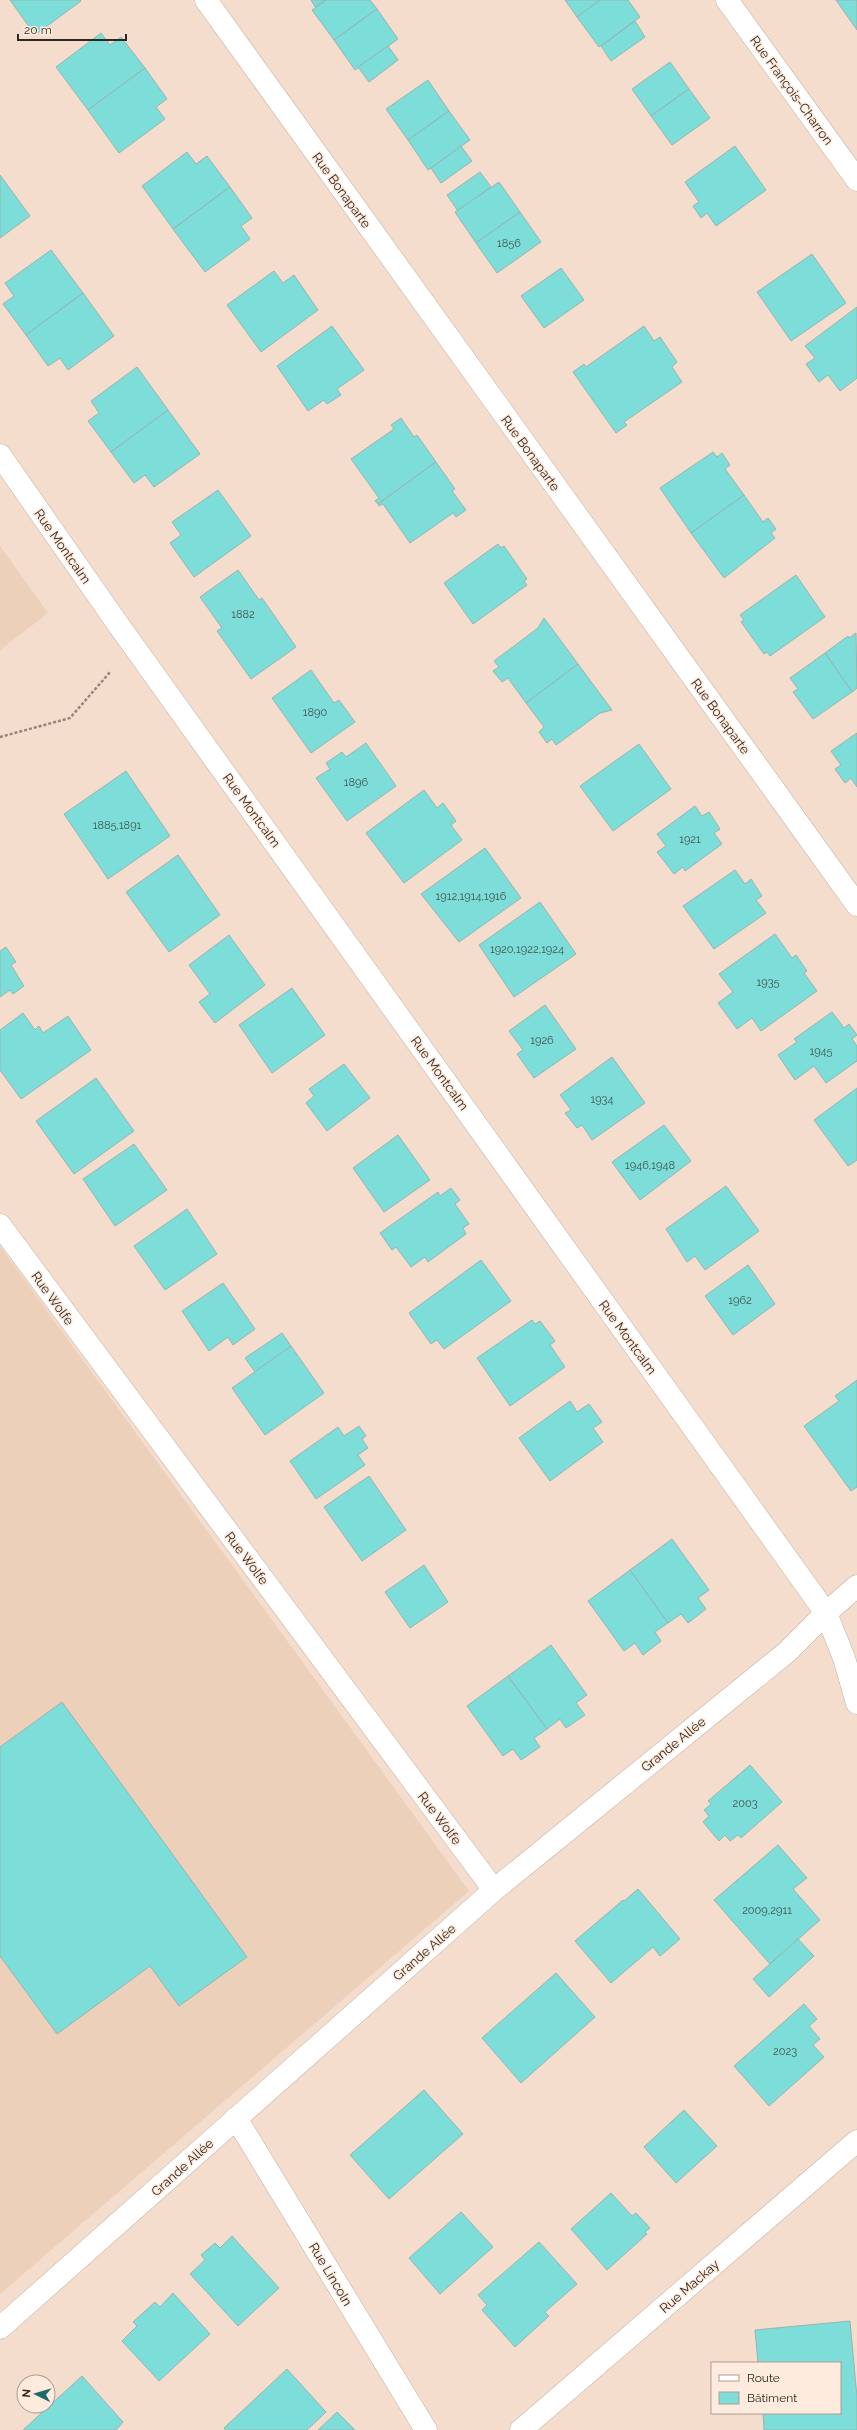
<svg xmlns="http://www.w3.org/2000/svg" width="857" height="2430" font-family="Raleway,sans-serif">
<style>
.built{fill:#ecd0ba}
.building{fill:#7cddd9;stroke:#95b5b3}
.lines{fill:none;stroke-linecap:round;stroke-linejoin:round}
.street-casing{stroke:#c6b09f;stroke-width:23}
.secondary-casing{stroke:#c6b09f;stroke-width:23}
.path{stroke:#958579;stroke-width:2.5;stroke-dasharray:3 2;stroke-linecap:butt}
.street{stroke:#fff;stroke-width:22}
.secondary{stroke:#fff;stroke-width:22}
.labels{text-anchor:middle;stroke-width:3;stroke-linejoin:round;paint-order:stroke}
.number-label{font-size:11px;fill:#43544f}
.street-label{font-size:13px;fill:#302721;stroke:#feebdd}
</style>
<rect width="100%" height="100%" fill="#f4ddcc"/>
<g class="built">
<path d="M0 546 48 613 0 650Z"/>
<path d="M0 1246 469 1891 0 2294Z"/>
</g>
<g class="building">
<path d="M10 0H80L81 1 35 35Z"/>
<path d="M311 0H326L315 7Z"/>
<path d="M326 0H370L377 9 334 40 312 10Z"/>
<path d="M565 0H600L577 17Z"/>
<path d="M600 0H628L640 17 599 47 577 17Z"/>
<path d="M836 0H857V30Z"/>
<path d="M377 9 398 39 355 70 334 40Z"/>
<path d="M635 21 645 37 611 61 601 46Z"/>
<path d="M101 33 110 45 121 37 145 68 88 110 56 67Z"/>
<path d="M388 46 398 60 369 82 358 67Z"/>
<path d="M670 62 689 89 651 116 632 89Z"/>
<path d="M145 68 167 99 156 107 165 119 119 153 88 110Z"/>
<path d="M428 80 449 111 408 140 386 109Z"/>
<path d="M689 89 710 118 672 145 651 116Z"/>
<path d="M449 111 470 140 428 170 408 140Z"/>
<path d="M461 146 472 161 441 183 431 168Z"/>
<path d="M735 146 766 190 716 226 707 213 701 218 693 206 699 202 685 182Z"/>
<path d="M187 152 196 164 207 156 230 187 173 229 142 186Z"/>
<path d="M480 172 491 187 458 211 447 195Z"/>
<path d="M0 175 30 216 0 238Z"/>
<path d="M499 182 520 212 476 243 455 212Z"/>
<path d="M230 187 252 218 241 226 250 239 205 272 173 229Z"/>
<path d="M520 212 541 242 497 273 476 243Z"/>
<path d="M51 250 83 293 26 335 3 304 14 296 5 283Z"/>
<path d="M812 254 846 303 791 341 757 292Z"/>
<path d="M561 268 584 300 544 328 521 296Z"/>
<path d="M274 271 283 283 294 275 318 310 261 352 227 305Z"/>
<path d="M83 293 114 336 68 370 60 358 48 366 26 335Z"/>
<path d="M857 307V378L840 391 828 375 819 382 806 364 815 358 805 346Z"/>
<path d="M332 326 364 370 337 389 341 395 327 404 324 400 308 411 277 366Z"/>
<path d="M644 326 654 341 660 337 677 362 672 367 682 382 624 422 627 425 616 433 573 372 584 364 586 367Z"/>
<path d="M137 367 168 410 111 452 88 421 99 413 91 401Z"/>
<path d="M168 410 200 454 154 487 145 475 134 483 111 452Z"/>
<path d="M401 418 414 437 417 435 436 462 378 504 375 501 379 498 351 459 394 429 391 425Z"/>
<path d="M713 452 717 457 722 453 730 465 725 469 744 495 691 533 660 488Z"/>
<path d="M436 462 455 489 452 491 466 510 456 517 453 513 410 543 383 504 379 506 378 504Z"/>
<path d="M218 490 251 536 194 577 170 543 181 535 172 522Z"/>
<path d="M744 495 763 522 768 518 776 529 771 533 775 538 724 578 691 533Z"/>
<path d="M498 544 501 548 504 546 527 579 524 581 527 585 473 624 444 583Z"/>
<path d="M238 570 259 600 262 598 296 647 251 679 217 631 222 628 200 597Z"/>
<path d="M796 575 825 617 770 656 767 652 764 654 741 622 744 620 740 615Z"/>
<path d="M544 618 578 664 526 703 508 678 502 682 493 671 499 667 494 661 538 628Z"/>
<path d="M856 633 857 688 852 692 825 653 848 636 849 638Z"/>
<path d="M825 653 852 692 813 719 793 692 798 689 790 678Z"/>
<path d="M578 664 612 710 600 713 556 745 552 739 547 743 539 732 544 727 526 703Z"/>
<path d="M311 670 334 703 339 700 355 722 311 753 272 698Z"/>
<path d="M857 733V787L851 778 845 783 835 769 841 765 831 751Z"/>
<path d="M366 743 396 786 347 821 316 778 330 769 326 763 342 752 346 757Z"/>
<path d="M639 744 671 789 613 831 580 786Z"/>
<path d="M126 771 170 836 108 879 64 814Z"/>
<path d="M424 790 437 808 443 803 456 821 451 825 462 840 404 883 366 833Z"/>
<path d="M695 806 702 816 709 812 720 829 714 833 722 844 685 871 683 867 674 874 657 852 666 846 657 834Z"/>
<path d="M485 848 521 898 459 942 421 894Z"/>
<path d="M178 855 220 915 169 952 126 892Z"/>
<path d="M735 870 745 884 751 879 762 896 756 900 766 913 714 949 683 906Z"/>
<path d="M540 902 576 954 514 997 479 945Z"/>
<path d="M775 934 792 958 796 955 807 971 804 973 817 991 761 1031 752 1018 737 1029 718 1003 733 992 719 974Z"/>
<path d="M229 935 265 985 215 1023 199 1002 210 994 189 965Z"/>
<path d="M6 947 16 962 11 965 24 986 13 994 10 990 0 997V951Z"/>
<path d="M292 988 325 1035 272 1073 239 1025Z"/>
<path d="M545 1005 576 1049 534 1078 517 1054 523 1050 509 1031Z"/>
<path d="M832 1012 844 1028 849 1024 857 1035 852 1039 857 1046V1061L826 1083 814 1066 795 1080 778 1055 797 1042 794 1039Z"/>
<path d="M23 1013 35 1030 39 1026 43 1033 68 1016 91 1050 21 1099 0 1070V1030Z"/>
<path d="M612 1057 645 1103 592 1140 582 1125 577 1128 565 1113 571 1110 560 1095Z"/>
<path d="M344 1064 370 1098 327 1131 306 1103 314 1096 309 1089Z"/>
<path d="M96 1078 134 1131 74 1174 36 1121Z"/>
<path d="M857 1088V1160L848 1166 814 1120Z"/>
<path d="M664 1125 691 1161 640 1200 612 1162Z"/>
<path d="M398 1135 430 1180 384 1212 353 1168Z"/>
<path d="M134 1144 167 1190 115 1226 83 1179Z"/>
<path d="M726 1186 759 1231 705 1270 695 1256 687 1262 666 1229Z"/>
<path d="M451 1188 460 1200 455 1204 469 1224 463 1228 466 1234 428 1262 425 1257 411 1267 396 1247 392 1250 380 1233 438 1192 440 1196Z"/>
<path d="M187 1209 217 1254 165 1290 134 1246Z"/>
<path d="M481 1260 511 1301 444 1349 437 1340 431 1344 409 1313Z"/>
<path d="M748 1265 775 1304 733 1335 705 1296Z"/>
<path d="M223 1283 255 1329 233 1345 228 1337 209 1351 182 1311Z"/>
<path d="M532 1320 535 1324 540 1321 555 1341 550 1345 565 1367 510 1406 477 1358Z"/>
<path d="M282 1333 291 1346 255 1372 245 1358Z"/>
<path d="M291 1346 324 1393 265 1435 232 1388Z"/>
<path d="M857 1380V1487L851 1491 804 1426 839 1401 835 1396Z"/>
<path d="M570 1401 577 1412 589 1404 602 1422 593 1428 603 1442 550 1481 519 1438Z"/>
<path d="M359 1426 366 1436 362 1439 368 1448 358 1455 365 1465 316 1499 290 1461 338 1427 344 1436Z"/>
<path d="M369 1476 406 1530 362 1561 324 1507Z"/>
<path d="M672 1539 709 1590 698 1598 706 1609 688 1623 681 1614 668 1623 630 1570Z"/>
<path d="M424 1565 448 1602 410 1628 385 1592Z"/>
<path d="M630 1570 668 1623 655 1632 661 1641 643 1655 635 1643 624 1651 588 1601Z"/>
<path d="M551 1645 587 1695 576 1703 585 1715 566 1728 560 1719 547 1729 508 1676Z"/>
<path d="M508 1676 547 1729 534 1738 540 1747 521 1760 513 1749 503 1756 467 1706Z"/>
<path d="M62 1702 247 1957 179 2006 150 1966 57 2034 0 1956V1747Z"/>
<path d="M750 1765 782 1802 741 1838 738 1835 730 1841 725 1835 719 1841 703 1822 709 1816 704 1810 711 1804 708 1801Z"/>
<path d="M778 1845 807 1878 793 1889 820 1920 770 1964 714 1900Z"/>
<path d="M638 1889 680 1939 660 1956 653 1947 611 1983 575 1941 623 1900 624 1901Z"/>
<path d="M798 1939 814 1956 769 1997 753 1979Z"/>
<path d="M556 1973 595 2017 521 2083 482 2038Z"/>
<path d="M804 2004 817 2019 809 2026 820 2039 813 2045 824 2057 769 2106 734 2066Z"/>
<path d="M424 2090 463 2134 389 2199 350 2155Z"/>
<path d="M684 2110 717 2146 676 2183 644 2147Z"/>
<path d="M611 2193 632 2216 636 2213 650 2228 645 2232 647 2234 607 2270 571 2229Z"/>
<path d="M461 2212 493 2247 440 2294 409 2258Z"/>
<path d="M232 2236 279 2288 238 2326 190 2274 205 2260 201 2255 215 2243 220 2248Z"/>
<path d="M539 2242 577 2284 545 2312 549 2316 515 2347 482 2310 487 2305 478 2295Z"/>
<path d="M173 2293 210 2334 159 2381 122 2341 137 2326 133 2322 155 2302 160 2307Z"/>
<path d="M850 2321 857 2397V2430H764L763 2413H840V2363H758L755 2330Z"/>
<path d="M287 2369 326 2412 307 2430H226L224 2428Z"/>
<path d="M82 2376 123 2422 116 2430H23Z"/>
<path d="M337 2412 355 2430H318Z"/>
</g>
<g class="lines">
<g class="street-casing">
<g id="street">
<path d="M206 0 857 905"/>
<path d="M727 0 857 180"/>
<path d="M0 455 115 620 826 1613 844 1658 857 1703"/>
<path d="M0 1225 494 1890"/>
<path d="M236 2118 426 2430"/>
<path d="M521 2430 857 2141"/>
</g>
</g>
<g class="secondary-casing">
<path id="secondary" d="M0 2328 494 1890 787 1652 826 1613 857 1586"/>
</g>
<path class="path" d="M0 737 70 718 111 671"/>
<use href="#street" class="street"/>
<use href="#secondary" class="secondary"/>
</g>
<g class="labels">
<g class="number-label">
<text x="509" y="247">1856</text>
<text x="243" y="618">1882</text>
<text x="315" y="716">1890</text>
<text x="356" y="786">1896</text>
<text x="117" y="829">1885,1891</text>
<text x="690" y="843">1921</text>
<text x="471" y="900">1912,1914,1916</text>
<text x="527" y="953">1920,1922,1924</text>
<text x="768" y="986">1935</text>
<text x="542" y="1044">1926</text>
<text x="821" y="1055">1945</text>
<text x="602" y="1103">1934</text>
<text x="650" y="1169">1946,1948</text>
<text x="740" y="1304">1962</text>
<text x="745" y="1807">2003</text>
<text x="767" y="1914">2009,2911</text>
<text x="785" y="2055">2023</text>
</g>
<g class="street-label">
<text transform="translate(792 90) rotate(54)" y="5">Rue François-Charron</text>
<text transform="translate(342 190) rotate(54)" y="5">Rue Bonaparte</text>
<text transform="translate(531 453) rotate(54)" y="5">Rue Bonaparte</text>
<text transform="translate(63 546) rotate(55)" y="5">Rue Montcalm</text>
<text transform="translate(721 716) rotate(54)" y="5">Rue Bonaparte</text>
<text transform="translate(252 810) rotate(54)" y="5">Rue Montcalm</text>
<text transform="translate(440 1073) rotate(54)" y="5">Rue Montcalm</text>
<text transform="translate(53 1298) rotate(54)" y="5">Rue Wolfe</text>
<text transform="translate(628 1337) rotate(54)" y="5">Rue Montcalm</text>
<text transform="translate(247 1558) rotate(53)" y="5">Rue Wolfe</text>
<text transform="translate(673 1744) rotate(-39)" y="5">Grande Allée</text>
<text transform="translate(440 1818) rotate(53)" y="5">Rue Wolfe</text>
<text transform="translate(424 1952) rotate(-41)" y="5">Grande Allée</text>
<text transform="translate(182 2167) rotate(-42)" y="5">Grande Allée</text>
<text transform="translate(331 2274) rotate(59)" y="5">Rue Lincoln</text>
<text transform="translate(689 2286) rotate(-41)" y="5">Rue Mackay</text>
</g>
</g>
<rect x="711" y="2362" width="130" height="52" fill="#feebdd" stroke="#ac9d92"/>
<rect x="719" y="2375" width="20" height="6" fill="#ffffff" stroke="#ac9d92"/>
<text x="747" y="2382" font-size="12" fill="#302721">Route</text>
<rect x="719" y="2392" width="20" height="12" fill="#7cddd9" stroke="#ac9d92"/>
<text x="747" y="2402" font-size="12" fill="#302721">Bâtiment</text>
<g transform="translate(36 2394) rotate(275)"><circle r="19" fill="#feebdd" stroke="#ac9d92"/>
<path d="M0-3L7 15L0 10L-7 15Z" fill="#1d6a68"/>
<text y="-6" font-size="11" font-weight="bold" text-anchor="middle" fill="#302721">N</text>
</g>
<path d="M18 34v6h108v-6" fill="none" stroke="#302721" stroke-width="2"/>
<text x="24" y="34" font-size="12" fill="#302721" stroke="#feebdd" stroke-width="3" paint-order="stroke">20 m</text>
</svg>
